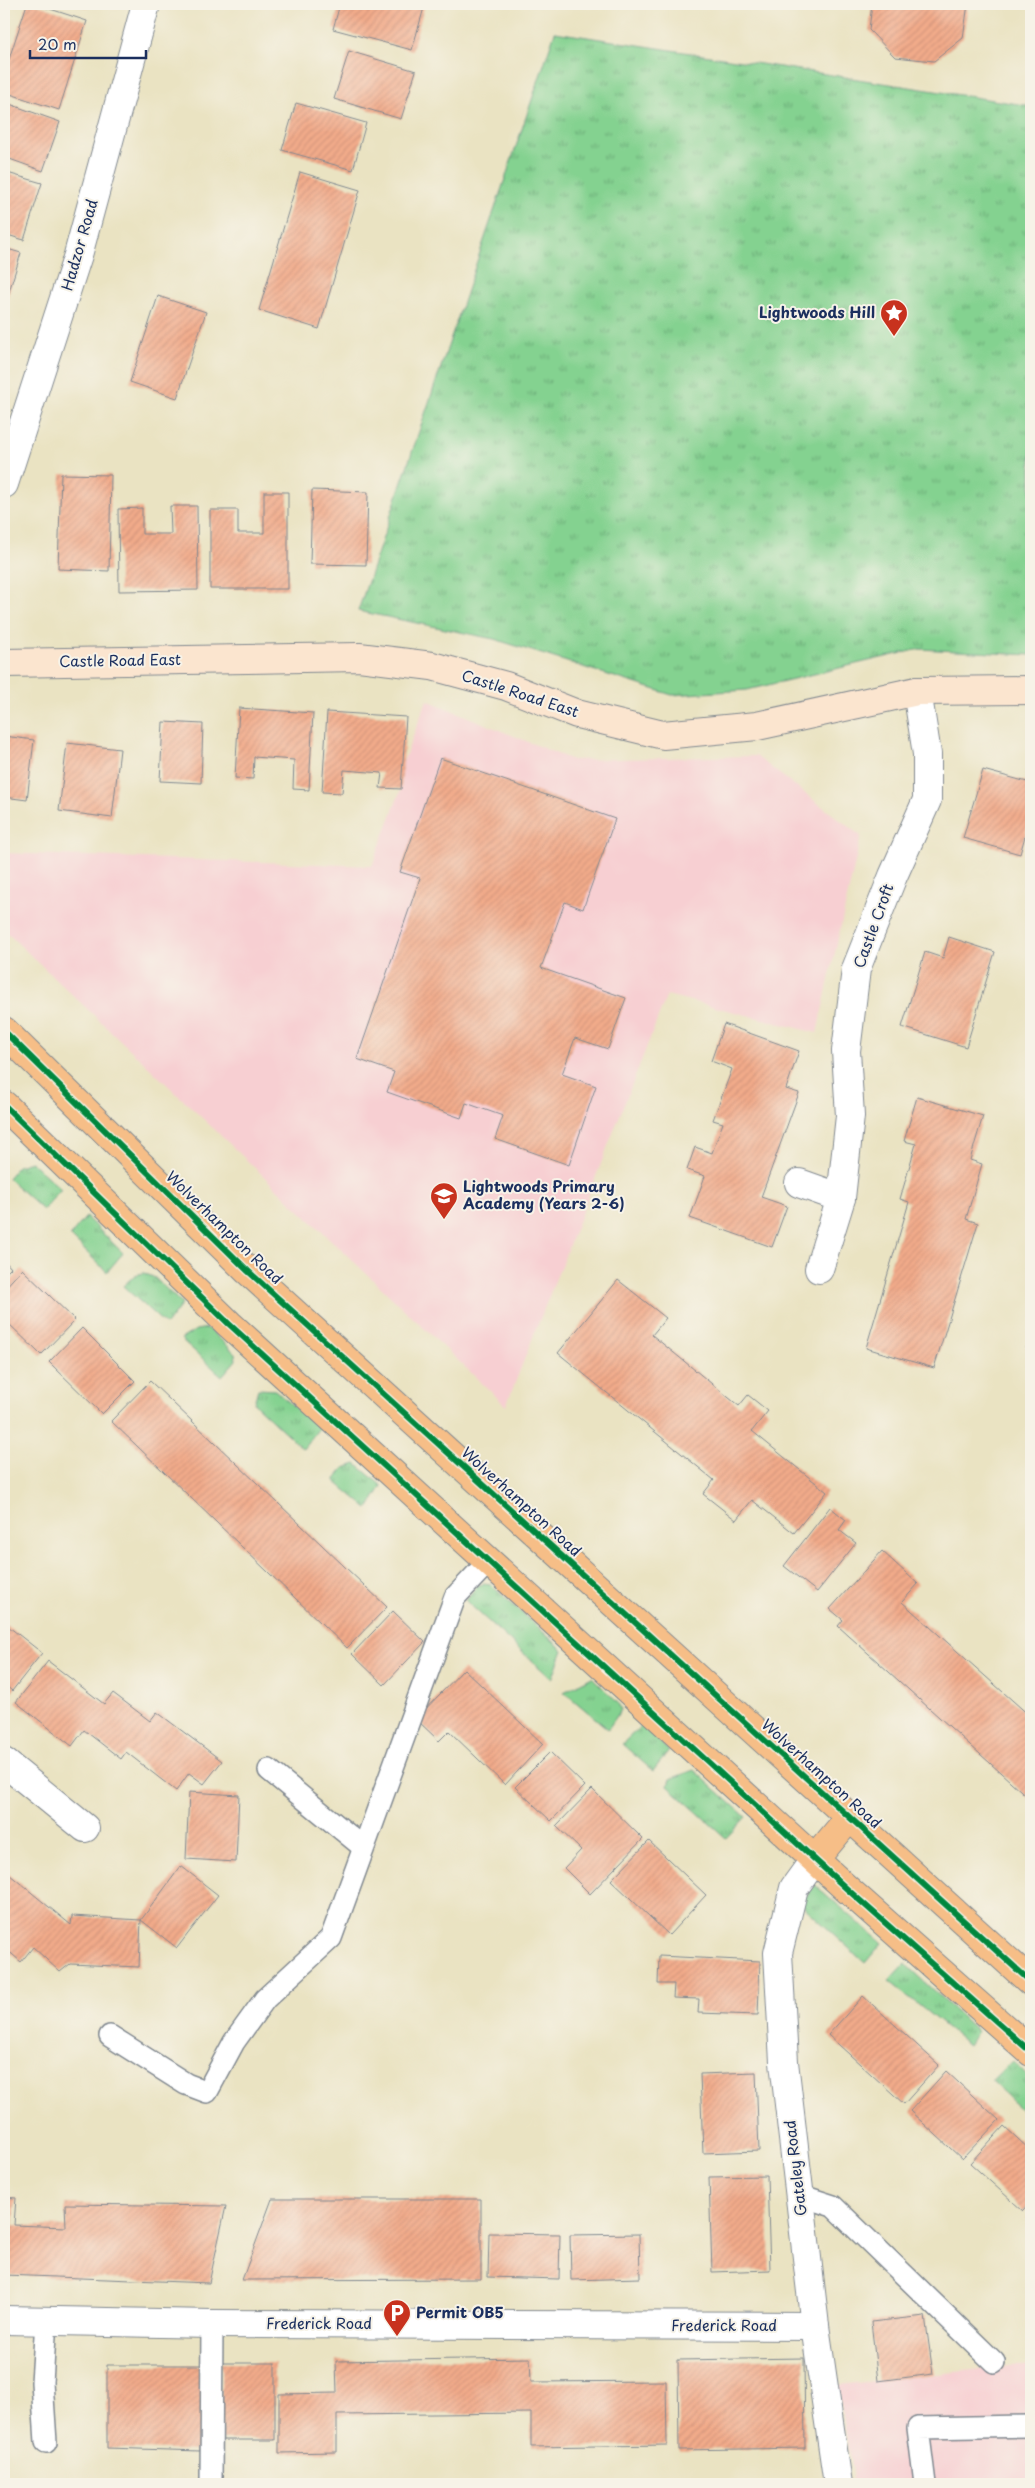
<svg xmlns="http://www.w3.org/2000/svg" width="1035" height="2488" font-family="'Playpen Sans',sans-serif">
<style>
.built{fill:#f7cfd2}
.grass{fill:url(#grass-tufts);stroke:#508077}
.building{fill:url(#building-hatch)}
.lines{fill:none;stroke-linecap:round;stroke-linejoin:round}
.lane-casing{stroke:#828990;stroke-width:24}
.street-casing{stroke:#828990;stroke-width:30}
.secondary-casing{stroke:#828990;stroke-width:30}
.highway-casing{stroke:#828990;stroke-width:30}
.lane{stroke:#fff;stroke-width:21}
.street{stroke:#fff;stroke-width:28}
.secondary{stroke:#fbe5cf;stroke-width:28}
.highway{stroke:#f6be87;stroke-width:28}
.cycleway-casing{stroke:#f7f3e8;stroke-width:9}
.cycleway{stroke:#00873e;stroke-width:6}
.labels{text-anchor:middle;stroke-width:4;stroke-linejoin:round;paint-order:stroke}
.street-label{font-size:15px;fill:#1b2f5e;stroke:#f7f3e8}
.poi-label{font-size:15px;font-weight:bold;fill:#1b2f5e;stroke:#f7f3e8;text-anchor:start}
</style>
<defs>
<pattern id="grass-tufts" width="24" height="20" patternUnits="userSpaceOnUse" patternTransform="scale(1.25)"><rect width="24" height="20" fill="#84d290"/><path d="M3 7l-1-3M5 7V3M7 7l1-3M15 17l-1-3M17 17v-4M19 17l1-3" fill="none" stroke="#6bab79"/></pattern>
<pattern id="building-hatch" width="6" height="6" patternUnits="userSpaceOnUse" patternTransform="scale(1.25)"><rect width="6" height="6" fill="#f2ab8a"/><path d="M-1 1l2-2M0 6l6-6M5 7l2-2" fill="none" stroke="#cf937a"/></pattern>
</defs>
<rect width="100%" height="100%" fill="#f7f3e8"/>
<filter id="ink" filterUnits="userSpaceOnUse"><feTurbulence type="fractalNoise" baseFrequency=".02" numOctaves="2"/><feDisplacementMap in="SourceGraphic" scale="10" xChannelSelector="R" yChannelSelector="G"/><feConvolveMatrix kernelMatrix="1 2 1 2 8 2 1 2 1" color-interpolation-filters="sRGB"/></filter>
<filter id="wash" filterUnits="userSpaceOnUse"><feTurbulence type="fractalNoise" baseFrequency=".0096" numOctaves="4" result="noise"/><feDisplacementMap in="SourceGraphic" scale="20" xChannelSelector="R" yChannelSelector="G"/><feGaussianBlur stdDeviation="1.12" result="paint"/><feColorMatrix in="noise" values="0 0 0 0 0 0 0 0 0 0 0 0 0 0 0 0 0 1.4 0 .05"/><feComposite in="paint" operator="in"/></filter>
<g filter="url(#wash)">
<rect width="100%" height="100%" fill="#eae3c2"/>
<g class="built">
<path d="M427 700 572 760 756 756 861 836 817 1033 667 995 506 1406 4 930V853L372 866 401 789 403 762Z"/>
<path d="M1009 2366H1031V2484H854L838 2385Z"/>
</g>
<g class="grass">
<path d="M555 32 1031 106V655L919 649 747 690 672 695 494 639 358 611Z"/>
<path d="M31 1162 61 1189 43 1210 8 1178 18 1166Z"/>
<path d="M86 1217 123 1253 107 1272 70 1236Z"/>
<path d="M144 1273 155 1278 182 1304 166 1325 123 1286 135 1275Z"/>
<path d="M208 1328 235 1353 236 1360 222 1376 181 1339 196 1330Z"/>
<path d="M258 1389 275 1390 319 1428 303 1449 254 1403Z"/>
<path d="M356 1464 382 1486 368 1509 335 1481 344 1468Z"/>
<path d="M483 1584 491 1585 563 1650 552 1679 466 1601 477 1586Z"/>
<path d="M592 1677 618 1703 621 1710 608 1729 564 1692Z"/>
<path d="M642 1725 669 1751 653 1771 622 1744Z"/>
<path d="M694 1770 746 1817 726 1838 668 1786 670 1779Z"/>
<path d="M815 1885 882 1943 865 1963 800 1903Z"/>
<path d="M905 1964 977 2031 968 2045 889 1981Z"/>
<path d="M1012 2061 1031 2080V2118L991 2081Z"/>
</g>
<g id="blocks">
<g class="building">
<path d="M27 4H35L87 21 59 110 4 92V74Z"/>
<path d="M73 4H89L88 8Z"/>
<path d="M340 4H425L412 50 333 29Z"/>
<path d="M872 4H968L963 38 934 61 895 57 869 30Z"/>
<path d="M349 51 416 71 401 119 334 99Z"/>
<path d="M4 102 60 122 43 171 4 157Z"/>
<path d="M296 103 366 123 353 170 282 150Z"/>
<path d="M4 172 42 183 24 240 4 234Z"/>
<path d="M300 172 360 190 319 329 259 310Z"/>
<path d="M4 248 21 253 4 308Z"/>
<path d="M158 296 206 312 177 398 130 382Z"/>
<path d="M61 474 111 475 109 571 58 569Z"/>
<path d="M312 490 368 492 366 565 310 564Z"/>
<path d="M264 492H288V589H210V510H238V533H264Z"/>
<path d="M170 506H197L198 590 119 591 118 509 142 508V534H171Z"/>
<path d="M239 708 313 713 309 790 293 789 294 760 254 757 253 779 235 778Z"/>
<path d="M327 712 406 717 401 789 380 788 382 773 344 770 342 793 322 792Z"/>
<path d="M163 722 203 724 201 783 160 781Z"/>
<path d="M4 736 34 740 27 800 4 797Z"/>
<path d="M67 743 120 749 112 818 59 811Z"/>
<path d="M440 758 615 819 583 909 565 902 541 968 626 998 608 1049 575 1038 562 1074 596 1086 569 1165 495 1139 503 1116 466 1103 461 1118 387 1092 394 1072 357 1059 420 878 400 872Z"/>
<path d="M983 770 1031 783V815L1020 854 963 838Z"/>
<path d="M949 937 995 952 966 1047 902 1027 925 952 943 958Z"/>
<path d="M724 1024 799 1051 786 1089 799 1093 761 1197 787 1206 772 1247 690 1218 705 1176 687 1170 695 1147 712 1153 723 1123 713 1120 732 1069 711 1061Z"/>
<path d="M917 1097 983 1116 970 1160 982 1164 966 1219 978 1223 934 1368 866 1348 909 1202 900 1199 916 1144 904 1141Z"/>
<path d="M4 1260 11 1268 4 1275Z"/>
<path d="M22 1269 75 1320 41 1355 4 1319V1289Z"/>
<path d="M618 1280 666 1318 652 1335 739 1406 748 1395 768 1411 752 1431 827 1492 794 1533 752 1500 736 1520 703 1494 714 1480 558 1353Z"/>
<path d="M82 1328 135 1381 102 1414 49 1362Z"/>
<path d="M1031 1334V1351L1026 1348Z"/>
<path d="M150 1381 387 1607 347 1648 111 1421Z"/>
<path d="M830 1507 846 1520 839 1530 856 1543 817 1592 784 1566Z"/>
<path d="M882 1551 918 1584 902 1602 1031 1717V1800L838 1626 843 1620 830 1609Z"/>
<path d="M393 1611 425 1642 384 1685 352 1654Z"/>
<path d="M4 1623 42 1653 12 1691 4 1684Z"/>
<path d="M48 1661 104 1704 113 1693 150 1721 157 1712 222 1761 204 1784 189 1773 176 1791 126 1752 121 1759 84 1730 72 1746 16 1702Z"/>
<path d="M464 1669 543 1744 505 1785 449 1731 439 1741 416 1719Z"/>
<path d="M550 1752 585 1786 551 1821 515 1787Z"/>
<path d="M592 1789 643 1839 590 1894 564 1868 581 1850 556 1826Z"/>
<path d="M189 1792 239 1795 236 1862 186 1859Z"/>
<path d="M649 1841 706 1895 669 1935 611 1880Z"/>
<path d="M181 1866 218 1895 177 1948 141 1920 139 1967 70 1964 60 1972 33 1947 21 1962 4 1947V1936L7 1931 4 1928V1870L71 1925 72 1916 141 1920Z"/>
<path d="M659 1956 760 1961 758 2015 698 2013 699 1999 673 1998 674 1984H658Z"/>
<path d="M863 1996 939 2065 904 2104 828 2035Z"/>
<path d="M946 2071 999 2120 962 2159 910 2111Z"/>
<path d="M756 2072 759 2151 703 2153 700 2074Z"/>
<path d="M1004 2126 1031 2151V2202L1023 2211 970 2163Z"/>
<path d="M767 2176 770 2270 712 2272 709 2177Z"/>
<path d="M4 2197 16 2198 14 2225 66 2227 65 2204 226 2206 209 2283 4 2275Z"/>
<path d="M272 2199H481V2279L242 2280Z"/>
<path d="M1031 2212V2222L1026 2217Z"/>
<path d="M489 2233 560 2234 559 2279 488 2277Z"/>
<path d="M639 2234 640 2278 571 2280 570 2235Z"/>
<path d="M925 2316 933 2374 878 2381 871 2322Z"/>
<path d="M530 2358 531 2382 666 2381 667 2445 531 2447V2413L337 2415V2452L279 2453V2394L337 2393 336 2361Z"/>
<path d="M804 2358 805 2448 679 2450 678 2360Z"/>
<rect x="221" y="2363" width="54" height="77"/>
<path d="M107 2365H203L200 2451 107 2448Z"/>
</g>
</g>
</g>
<g filter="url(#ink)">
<use href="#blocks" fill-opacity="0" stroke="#828990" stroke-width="1"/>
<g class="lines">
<g class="lane-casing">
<g id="lane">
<path d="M269 1770 363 1847"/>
<path d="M110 2036 186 2084 207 2092 234 2042 265 1999 331 1938 455 1597 489 1561"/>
<path d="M799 2195 833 2206 994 2362"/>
<path d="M46 2321 42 2382 46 2442"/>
<path d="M211 2484 212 2324"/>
<path d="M925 2484 918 2428 1031 2426"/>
</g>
</g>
<g class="street-casing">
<g id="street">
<path d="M4 484 78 255 146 4"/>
<path d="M799 1183 841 1198"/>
<path d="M819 1269 841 1198 850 1116 846 1051 856 969 893 876 927 800V754L917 691"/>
<path d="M4 1762 85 1828"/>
<path d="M815 1859 794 1888 778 1953 784 2062 815 2326 838 2484"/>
<path d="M4 2320 212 2324 815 2326"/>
</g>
</g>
<g class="secondary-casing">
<path id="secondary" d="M4 663 359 657 432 666 506 686 577 714 663 735 757 726 917 691 1031 690"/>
</g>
<g class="highway-casing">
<g id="highway">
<path d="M4 1031 248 1271 1031 1982"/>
<path d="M4 1105 229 1324 847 1889 1031 2052"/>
<path d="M815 1859 850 1817"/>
</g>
</g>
<use href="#lane" class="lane"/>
<use href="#street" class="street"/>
<use href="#secondary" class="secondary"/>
<use href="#highway" class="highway"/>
<g class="cycleway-casing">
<g id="cycleway">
<path d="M4 1031 248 1271 1031 1982"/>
<path d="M4 1105 229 1324 847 1889 1031 2052"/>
</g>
</g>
<use href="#cycleway" class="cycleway"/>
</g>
</g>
<defs>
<g id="sight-pin" transform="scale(1.4375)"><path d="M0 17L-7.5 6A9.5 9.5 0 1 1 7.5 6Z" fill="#c8321e" stroke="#f7f3e8"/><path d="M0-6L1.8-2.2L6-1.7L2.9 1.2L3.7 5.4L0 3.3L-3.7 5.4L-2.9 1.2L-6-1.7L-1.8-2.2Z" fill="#fff"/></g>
<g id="school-pin" transform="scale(1.4375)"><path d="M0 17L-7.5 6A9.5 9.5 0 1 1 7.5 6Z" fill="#c8321e" stroke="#f7f3e8"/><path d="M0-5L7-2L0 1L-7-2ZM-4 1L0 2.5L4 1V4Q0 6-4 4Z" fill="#fff"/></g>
<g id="parking-pin" transform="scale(1.4375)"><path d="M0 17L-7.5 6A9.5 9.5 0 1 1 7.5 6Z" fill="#c8321e" stroke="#f7f3e8"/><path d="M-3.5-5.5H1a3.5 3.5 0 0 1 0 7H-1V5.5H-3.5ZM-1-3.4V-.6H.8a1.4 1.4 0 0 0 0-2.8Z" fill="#fff"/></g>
</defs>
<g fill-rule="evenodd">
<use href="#sight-pin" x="894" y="313"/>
<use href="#school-pin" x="444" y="1196"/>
<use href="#parking-pin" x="397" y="2313"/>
</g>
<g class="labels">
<g class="street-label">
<text transform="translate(80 245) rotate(-74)" y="5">Hadzor Road</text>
<text transform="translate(120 661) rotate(-1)" y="5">Castle Road East</text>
<text transform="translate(520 694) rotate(18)" y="5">Castle Road East</text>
<text transform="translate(874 926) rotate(-70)" y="5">Castle Croft</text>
<text transform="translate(224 1228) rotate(44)" y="5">Wolverhampton Road</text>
<text transform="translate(521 1502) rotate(42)" y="5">Wolverhampton Road</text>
<text transform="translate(821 1774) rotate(42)" y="5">Wolverhampton Road</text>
<text transform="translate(796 2168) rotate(-97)" y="5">Gateley Road</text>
<text x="319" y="2329">Frederick Road</text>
<text x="724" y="2331">Frederick Road</text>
</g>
<g class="poi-label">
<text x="875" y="318" text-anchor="end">Lightwoods Hill</text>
<text x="463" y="1192">Lightwoods Primary<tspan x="463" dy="17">Academy (Years 2-6)</tspan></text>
<text x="416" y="2318">Permit OB5</text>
</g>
</g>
<rect width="1035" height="2488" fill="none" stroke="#f7f3e8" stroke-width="20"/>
<path d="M30 50v8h116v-8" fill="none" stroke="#1b2f5e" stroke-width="2.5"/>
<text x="38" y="50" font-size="15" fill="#1b2f5e" stroke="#f7f3e8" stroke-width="4" paint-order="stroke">20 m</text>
</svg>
